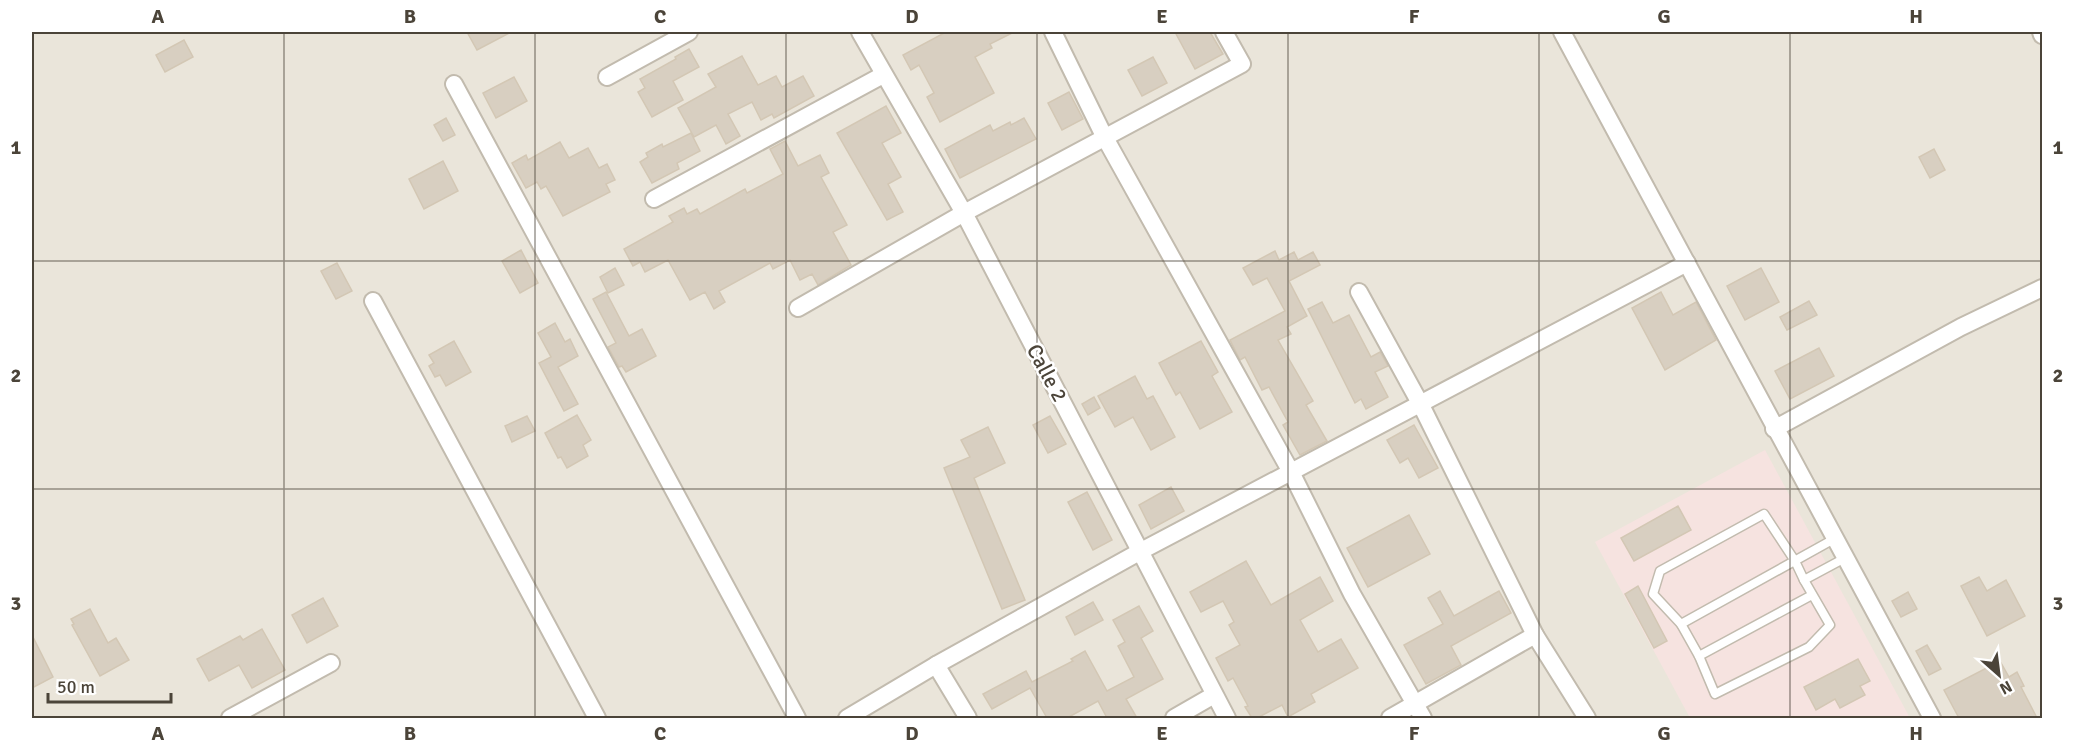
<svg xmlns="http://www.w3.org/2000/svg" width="2074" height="750" font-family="Signika,sans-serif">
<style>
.residential{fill:#eae5da}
.medical{fill:#f6e3e0}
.building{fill:#d8cfc1;stroke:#d3c7b4;stroke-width:1.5}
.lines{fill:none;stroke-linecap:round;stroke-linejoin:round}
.service-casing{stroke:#c2bbae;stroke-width:11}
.minor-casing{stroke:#c2bbae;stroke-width:20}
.service{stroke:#fff;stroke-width:8}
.minor{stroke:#fff;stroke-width:16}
.grid{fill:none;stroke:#4b4439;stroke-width:1.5;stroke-opacity:0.55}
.labels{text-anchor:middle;stroke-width:5;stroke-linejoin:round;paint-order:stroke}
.street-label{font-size:21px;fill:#4b4439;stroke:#fff}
.neatline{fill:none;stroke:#4b4439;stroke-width:2}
.grid-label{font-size:20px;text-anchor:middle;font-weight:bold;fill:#4b4439}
</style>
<rect width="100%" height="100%" fill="#f6f3ec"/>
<rect class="residential" x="32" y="32" width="2010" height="686"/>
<path class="medical" d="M1765 450 1910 718H1690L1595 542Z"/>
<g class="building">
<path d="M467 32H511L477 50Z"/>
<path d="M946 32H1014L990 44 992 48 975 57 994 93 940 122 927 97 934 93 919 65 911 70 903 55Z"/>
<path d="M1175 32H1210L1223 54 1195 69Z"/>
<path d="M184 40 193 57 165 72 156 55Z"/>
<path d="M689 49 699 67 673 81 683 100 652 117 638 92 645 88 640 79 676 59 675 57Z"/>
<path d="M742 56 758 85 776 76 782 87 803 76 814 96 774 118 772 114 761 120 752 102 728 114 740 136 726 144 716 125 694 137 678 108 716 87 708 74Z"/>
<path d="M1153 57 1167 83 1142 96 1128 70Z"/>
<path d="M514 77 527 101 496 118 483 93Z"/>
<path d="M1069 92 1083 119 1062 130 1048 103Z"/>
<path d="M886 106 901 133 882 143 901 177 888 184 903 212 887 220 837 133Z"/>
<path d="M446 118 455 135 443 141 434 125Z"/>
<path d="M1024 118 1036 139 960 178 945 149 990 125 993 131 1010 122 1011 125Z"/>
<path d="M691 133 700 151 677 163 679 169 652 183 640 162 648 157 646 153 662 144 663 147Z"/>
<path d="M785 141 798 166 820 155 829 173 821 177 847 225 833 232 851 265 818 285 812 274 800 280 790 260 773 269 770 263 719 291 725 302 714 309 705 292 690 300 668 260 645 272 640 262 633 266 624 249 673 222 669 216 684 208 687 214 697 209 700 214 745 189 747 193 783 174 770 149Z"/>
<path d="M560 142 569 158 588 148 599 168 607 164 615 180 606 184 610 192 563 216 546 186 541 189 537 182 526 188 512 163 526 155 528 160Z"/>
<path d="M1934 149 1945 170 1930 178 1919 157Z"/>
<path d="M443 161 458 191 424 209 409 179Z"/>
<path d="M521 250 538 283 520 293 502 261Z"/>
<path d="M1275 251 1279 260 1294 252 1298 260 1313 252 1320 265 1289 281 1307 316 1287 327 1291 334 1278 340 1313 401 1306 405 1327 441 1300 455 1283 425 1288 422 1269 387 1262 390 1245 357 1240 360 1230 340 1285 311 1267 278 1253 285 1243 268Z"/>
<path d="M337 263 352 291 336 299 321 271Z"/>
<path d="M615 268 624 285 608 293 600 277Z"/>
<path d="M1761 268 1779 302 1745 320 1727 286Z"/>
<path d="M606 292 629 336 642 329 656 356 626 372 622 366 619 367 608 347 616 343 593 299Z"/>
<path d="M1661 292 1673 315 1696 302 1716 340 1665 370 1632 308Z"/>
<path d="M1809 301 1817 315 1787 330 1780 317Z"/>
<path d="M1322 302 1333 323 1349 315 1371 357 1380 352 1388 366 1375 372 1388 397 1366 409 1361 399 1355 403 1308 309Z"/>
<path d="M555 323 565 342 570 339 578 356 558 367 578 404 564 411 539 363 551 357 538 333Z"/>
<path d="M454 341 471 372 446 386 440 375 435 377 429 366 434 363 429 355Z"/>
<path d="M1201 341 1218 372 1212 376 1232 412 1200 429 1180 392 1176 395 1159 363Z"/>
<path d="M1819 348 1834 376 1790 399 1775 371Z"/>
<path d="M1135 376 1147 399 1153 396 1175 437 1151 450 1133 417 1115 427 1098 396Z"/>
<path d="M1094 397 1100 408 1088 415 1082 404Z"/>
<path d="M577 415 591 440 583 445 588 456 567 468 561 457 558 458 545 433Z"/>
<path d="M527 416 535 431 512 442 505 426Z"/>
<path d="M1050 416 1066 444 1048 453 1033 425Z"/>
<path d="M1414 425 1438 468 1419 478 1408 458 1400 463 1387 440Z"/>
<path d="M988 427 1005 463 974 478 1025 600 1002 609 944 468 970 457 961 440Z"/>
<path d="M1171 487 1184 511 1151 529 1139 505Z"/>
<path d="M1087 492 1112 540 1093 550 1068 502Z"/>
<path d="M1678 506 1691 530 1634 561 1621 538Z"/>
<path d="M1409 515 1430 554 1368 587 1347 548Z"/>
<path d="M1246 561 1271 605 1320 577 1333 601 1300 620 1318 652 1341 639 1358 668 1311 694 1315 702 1288 717 1282 705 1257 718H1252L1245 707 1248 706 1233 678 1228 681 1216 658 1240 645 1229 625 1234 622 1223 601 1201 612 1190 592Z"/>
<path d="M1979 577 1987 591 2006 580 2025 616 1987 636 1961 586Z"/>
<path d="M1638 586 1667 641 1654 648 1625 594Z"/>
<path d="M1440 591 1454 616 1499 591 1511 613 1451 646 1461 665 1426 684 1404 645 1443 624 1428 598Z"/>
<path d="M1908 592 1917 609 1901 617 1892 601Z"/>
<path d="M323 598 338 626 307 643 292 615Z"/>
<path d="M1093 602 1103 620 1075 635 1066 617Z"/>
<path d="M1139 606 1153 631 1141 638 1163 679 1126 699 1137 718H1107L1098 701 1067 718H1047L1030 688 992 709 983 694 1026 671 1032 682 1073 661 1071 659 1085 651 1107 691 1134 677 1118 646 1125 642 1113 620Z"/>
<path d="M90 609 108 643 116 638 129 660 100 676 72 625 74 624 71 619Z"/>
<path d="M262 629 285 670 252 688 239 665 209 681 197 659 240 636 243 640Z"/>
<path d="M32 635 53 677 32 688Z"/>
<path d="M1927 645 1941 669 1929 675 1916 651Z"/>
<path d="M1858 659 1870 681 1860 686 1865 695 1840 708 1835 699 1816 710 1804 687Z"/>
<path d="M2000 661 2009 677 2017 672 2024 686 2021 687 2037 718H1959L1944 690Z"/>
</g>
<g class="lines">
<g class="service-casing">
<g id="service">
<path d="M1764 514 1795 561 1804 580 1830 625 1809 647 1715 694 1699 656 1681 624 1653 594 1660 571Z"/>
<path d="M1804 580 1845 558"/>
<path d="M1681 624 1834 539"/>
<path d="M1699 656 1812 595"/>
</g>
</g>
<g class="minor-casing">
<g id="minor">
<path d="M860 32 964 213 1227 718"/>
<path d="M1053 32 1104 136 1291 472 1352 594 1423 718"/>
<path d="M1562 32 1932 718"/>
<path d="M2041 32 2042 35"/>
<path d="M607 77 689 32"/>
<path d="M454 84 797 718"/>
<path d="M654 199 883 75"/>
<path d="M1359 292 1421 405 1535 635 1587 718"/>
<path d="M373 301 597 718"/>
<path d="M798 308 964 213 1242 64 1224 32"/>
<path d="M1774 429 1961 327 2042 288"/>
<path d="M936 665 968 718"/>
<path d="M230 718 331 663"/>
<path d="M847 718 936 665 1141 551 1687 263"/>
<path d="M1174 718 1214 695"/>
<path d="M1390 718 1535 635"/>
</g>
</g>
<use href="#service" class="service"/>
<use href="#minor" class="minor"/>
</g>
<path class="grid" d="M284 32V718M535 32V718M786 32V718M1037 32V718M1288 32V718M1539 32V718M1790 32V718M32 261H2042M32 489H2042"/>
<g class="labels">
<g class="street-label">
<text transform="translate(1047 373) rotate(62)" y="7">Calle 2</text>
</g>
</g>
<rect width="2074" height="750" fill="none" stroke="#ffffff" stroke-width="66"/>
<g transform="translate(1999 675) rotate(152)" stroke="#ffffff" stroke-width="4.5" paint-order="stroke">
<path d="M0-4.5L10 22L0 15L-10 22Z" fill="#4b4439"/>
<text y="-9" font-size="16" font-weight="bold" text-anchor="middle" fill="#4b4439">N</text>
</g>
<path d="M48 693v9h123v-9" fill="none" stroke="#4b4439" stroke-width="3"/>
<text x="57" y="693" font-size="18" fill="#4b4439" stroke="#ffffff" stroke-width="4.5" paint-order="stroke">50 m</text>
<rect x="33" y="33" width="2008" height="684" class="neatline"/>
<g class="grid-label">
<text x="158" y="23">A</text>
<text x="410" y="23">B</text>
<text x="660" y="23">C</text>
<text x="912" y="23">D</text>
<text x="1162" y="23">E</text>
<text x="1414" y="23">F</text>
<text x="1664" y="23">G</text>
<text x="1916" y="23">H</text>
<text x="16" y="154">1</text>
<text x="2058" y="154">1</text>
<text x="16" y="382">2</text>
<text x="2058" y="382">2</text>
<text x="16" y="610">3</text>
<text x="2058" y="610">3</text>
<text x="158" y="740">A</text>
<text x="410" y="740">B</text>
<text x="660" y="740">C</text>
<text x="912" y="740">D</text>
<text x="1162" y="740">E</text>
<text x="1414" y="740">F</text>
<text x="1664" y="740">G</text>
<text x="1916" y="740">H</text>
</g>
</svg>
